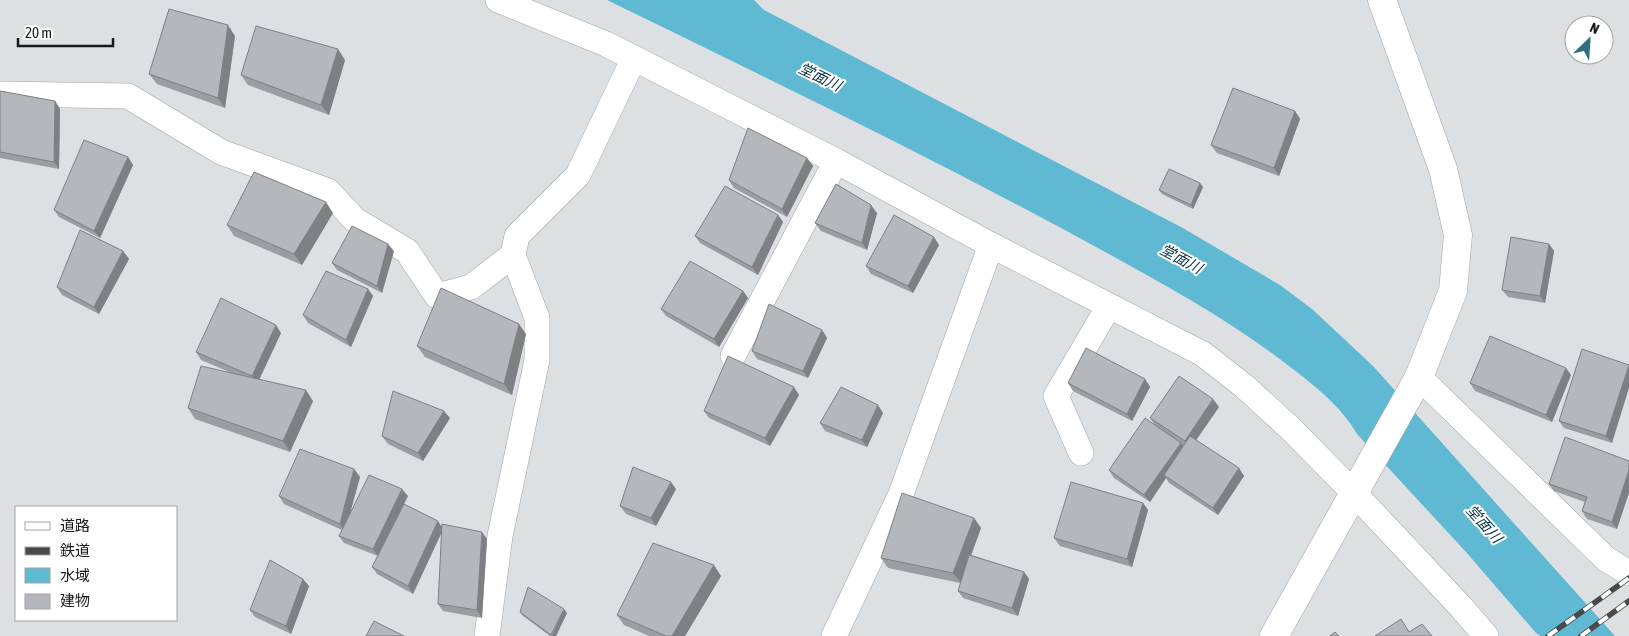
<svg xmlns="http://www.w3.org/2000/svg" width="1629" height="636" font-family="'Asap Condensed','Noto Sans JP',sans-serif">
<style>
.water{fill:#5fb9d2}
.lines{fill:none;stroke-linecap:round;stroke-linejoin:round}
.minor-casing{stroke:#a0a3a7;stroke-width:26}
.tertiary-casing{stroke:#a0a3a7;stroke-width:29}
.minor{stroke:#fff;stroke-width:25}
.tertiary{stroke:#fff;stroke-width:28}
.rail-casing{stroke:#47494a;stroke-width:5.5}
.rail{stroke:#fff;stroke-width:4;stroke-dasharray:11;stroke-linecap:butt}
.wall{fill:#9b9da1}
.shaded-wall{fill:#7e8083}
.building{fill:#b4b7bb;stroke:#7e8083}
.labels{text-anchor:middle;stroke-width:4;stroke-linejoin:round;paint-order:stroke}
.water-label{font-size:15px;font-style:italic;fill:#093540;stroke:#fff}
</style>
<rect width="100%" height="100%" fill="#dde0e3"/>
<path class="water" d="M607 0H754L764 10 1181 227 1280 285 1312 309 1373 366 1615 636H1541L1536 633 1466 552 1357 434C1341 406 1315 386 1289 366 1232 322 1171 288 1107 253 943 163 775 82 607 0Z"/>
<g class="lines">
<g class="minor-casing">
<g id="minor">
<path d="M498 0 606 44 836 161 991 245 1203 354 1244 386 1291 429 1355 494 1461 607 1486 636"/>
<path d="M0 94 128 96 221 152 328 191 355 220 407 251 437 296 471 287 513 255"/>
<path d="M733 356 836 161"/>
<path d="M1419 377 1606 559 1629 573"/>
<path d="M1081 453 1056 396 1109 306"/>
<path d="M487 636 500 536 537 360V318L513 255 517 236 578 175 634 58"/>
<path d="M834 636 901 494 991 245"/>
</g>
</g>
<g class="tertiary-casing">
<path id="tertiary" d="M1274 636 1419 377 1453 291 1458 235 1443 169 1382 0"/>
</g>
<use href="#minor" class="minor"/>
<use href="#tertiary" class="tertiary"/>
<g class="rail-casing">
<g id="rail">
<path d="M1548 636 1629 578"/>
<path d="M1581 636 1629 601"/>
</g>
</g>
<use href="#rail" class="rail"/>
</g>
<g class="wall">
<path d="M235 36 225 108 157 84 149 74Z"/>
<path d="M345 60 329 115 248 85 241 75Z"/>
<path d="M0 91 55 101 60 109 59 169 0 158Z"/>
<path d="M1295 111 1300 119 1279 176 1217 153 1211 145Z"/>
<path d="M128 157 133 165 100 238 59 217 54 210Z"/>
<path d="M807 158 813 166 787 217 734 188 729 180Z"/>
<path d="M1203 187 1193 209 1162 194 1159 190Z"/>
<path d="M333 213 302 265 234 236 227 225Z"/>
<path d="M877 213 867 250 821 231 815 223Z"/>
<path d="M778 215 783 222 758 275 700 243 695 236Z"/>
<path d="M1549 244 1554 251 1545 303 1508 297 1502 290Z"/>
<path d="M939 245 913 293 871 274 866 266Z"/>
<path d="M123 251 129 259 99 314 62 295 57 287Z"/>
<path d="M394 251 382 293 337 270 332 263Z"/>
<path d="M368 289 373 296 351 347 308 323 303 315Z"/>
<path d="M743 291 748 298 719 347 666 316 661 309Z"/>
<path d="M822 330 827 338 808 378 757 359 752 351Z"/>
<path d="M281 333 259 380 313 401 290 452 195 419 188 408 234 374 201 360 196 352Z"/>
<path d="M526 334 512 395 425 357 417 346Z"/>
<path d="M1629 365 1612 443 1564 428 1559 421Z"/>
<path d="M1571 375 1552 422 1475 391 1470 383Z"/>
<path d="M1145 379 1150 387 1132 421 1073 391 1068 383Z"/>
<path d="M799 395 770 446 709 418 704 411Z"/>
<path d="M1219 407 1196 440 1244 476 1218 515 1169 483 1166 478 1150 502 1114 478 1109 470 1155 425 1150 418Z"/>
<path d="M883 413 867 447 825 431 820 423Z"/>
<path d="M450 418 423 461 388 444 382 436Z"/>
<path d="M1629 461 1617 529 1587 519 1582 511 1585 502 1554 491 1549 484Z"/>
<path d="M354 469 360 477 350 512 408 496 401 509 442 527 487 539 482 618 443 611 438 604 442 532 413 594 377 574 372 567 378 556 344 543 339 536 342 530 284 504 279 496Z"/>
<path d="M676 489 656 526 626 514 620 506Z"/>
<path d="M1143 503 1148 510 1132 567 1060 546 1054 538Z"/>
<path d="M974 518 981 528 971 555 1024 572 1029 579 1018 616 963 598 958 591 960 583 888 568 881 558Z"/>
<path d="M721 576 685 636H649L624 625 617 615Z"/>
<path d="M309 586 291 634 255 617 250 610Z"/>
<path d="M520 612 567 613 556 636H550L523 616Z"/>
</g>
<g class="shaded-wall">
<path d="M228 25 235 36 225 108 218 98Z"/>
<path d="M338 49 345 60 329 115 321 105Z"/>
<path d="M55 101 60 109 59 169 54 162Z"/>
<path d="M1295 111 1300 119 1279 176 1274 168Z"/>
<path d="M128 157 133 165 100 238 94 231Z"/>
<path d="M807 158 813 166 787 217 782 209Z"/>
<path d="M1200 183 1203 187 1193 209 1191 205Z"/>
<path d="M326 202 333 213 302 265 294 254Z"/>
<path d="M871 205 877 213 867 250 862 243Z"/>
<path d="M778 215 783 222 758 275 752 267Z"/>
<path d="M934 237 939 245 913 293 908 286Z"/>
<path d="M388 244 394 251 382 293 377 286Z"/>
<path d="M1549 244 1554 251 1545 303 1540 296Z"/>
<path d="M123 251 129 259 99 314 94 307Z"/>
<path d="M368 289 373 296 351 347 346 340Z"/>
<path d="M743 291 748 298 719 347 714 339Z"/>
<path d="M519 324 526 334 512 395 504 384Z"/>
<path d="M276 325 281 333 257 384 252 376Z"/>
<path d="M822 330 827 338 808 378 803 371Z"/>
<path d="M1629 365V388L1612 443 1606 436Z"/>
<path d="M1566 368 1571 375 1552 422 1546 415Z"/>
<path d="M1145 379 1150 387 1132 421 1127 414Z"/>
<path d="M794 387 799 395 770 446 765 438Z"/>
<path d="M306 390 313 401 290 452 283 441Z"/>
<path d="M1213 399 1219 407 1190 449 1185 441Z"/>
<path d="M878 405 883 413 867 447 862 440Z"/>
<path d="M444 411 450 418 423 461 418 453Z"/>
<path d="M1181 443 1186 450 1164 475 1166 478 1150 502 1144 495Z"/>
<path d="M1239 468 1244 476 1218 515 1213 508Z"/>
<path d="M354 469 360 477 345 532 340 524Z"/>
<path d="M1629 470V493L1617 529 1612 522Z"/>
<path d="M671 482 676 489 656 526 651 518Z"/>
<path d="M402 489 408 496 378 556 373 549Z"/>
<path d="M1143 503 1148 510 1132 567 1127 559Z"/>
<path d="M974 518 981 528 961 583 953 573Z"/>
<path d="M438 521 443 529 413 594 408 586Z"/>
<path d="M482 532 487 539 482 618 477 610Z"/>
<path d="M714 565 721 576 685 636H672Z"/>
<path d="M1024 572 1029 579 1018 616 1012 608Z"/>
<path d="M303 579 309 586 291 634 286 626Z"/>
<path d="M564 609 567 613 556 636H552Z"/>
</g>
<g class="building">
<path d="M169 9 228 25 218 98 149 74Z"/>
<path d="M256 26 338 49 321 105 241 75Z"/>
<path d="M1233 88 1295 111 1274 168 1211 145Z"/>
<path d="M0 91 55 101 54 162 0 152Z"/>
<path d="M748 128 807 158 782 209 729 180Z"/>
<path d="M84 140 128 157 94 231 54 210Z"/>
<path d="M1169 169 1200 183 1191 205 1159 190Z"/>
<path d="M254 172 326 202 294 254 227 225Z"/>
<path d="M836 184 871 205 862 243 815 223Z"/>
<path d="M725 186 778 215 752 267 695 236Z"/>
<path d="M894 215 934 237 908 286 866 266Z"/>
<path d="M352 226 388 244 377 286 332 263Z"/>
<path d="M80 230 123 251 94 307 57 287Z"/>
<path d="M1511 237 1549 244 1540 296 1502 290Z"/>
<path d="M690 261 743 291 714 339 661 309Z"/>
<path d="M326 271 368 289 346 340 303 315Z"/>
<path d="M441 288 519 324 504 384 417 346Z"/>
<path d="M221 298 276 325 252 376 196 352Z"/>
<path d="M769 304 822 330 803 371 752 351Z"/>
<path d="M1490 336 1566 368 1546 415 1470 383Z"/>
<path d="M1086 348 1145 379 1127 414 1068 383Z"/>
<path d="M1582 349 1629 365 1606 436 1559 421Z"/>
<path d="M728 356 794 387 765 438 704 411Z"/>
<path d="M201 366 306 390 283 441 188 408Z"/>
<path d="M1179 376 1213 399 1185 441 1150 418Z"/>
<path d="M841 387 878 405 862 440 820 423Z"/>
<path d="M393 391 444 411 418 453 382 436Z"/>
<path d="M1145 418 1181 443 1144 495 1109 470Z"/>
<path d="M1190 436 1239 468 1213 508 1164 475Z"/>
<path d="M1565 437 1629 461V470L1612 522 1582 511 1587 497 1549 484Z"/>
<path d="M300 449 354 469 340 524 279 496Z"/>
<path d="M633 467 671 482 651 518 620 506Z"/>
<path d="M369 475 402 489 373 549 339 536Z"/>
<path d="M1071 482 1143 503 1127 559 1054 538Z"/>
<path d="M902 493 974 518 953 573 881 558Z"/>
<path d="M404 504 438 521 408 586 372 567Z"/>
<path d="M442 524 482 532 477 610 438 604Z"/>
<path d="M653 543 714 565 672 636H666L617 615Z"/>
<path d="M969 555 1024 572 1012 608 958 591Z"/>
<path d="M270 560 303 579 286 626 250 610Z"/>
<path d="M528 587 564 609 551 635 520 612Z"/>
<path d="M1401 619 1409 632 1422 624 1432 636H1375Z"/>
<path d="M374 621 404 636H366Z"/>
<path d="M1335 632 1339 636H1330Z"/>
</g>
<g class="labels">
<g class="water-label">
<text transform="translate(820 77) rotate(26)" y="5">堂面川</text>
<text transform="translate(1181 259) rotate(28)" y="5">堂面川</text>
<text transform="translate(1484 524) rotate(48)" y="5">堂面川</text>
</g>
</g>
<rect x="15" y="506" width="162" height="115" fill="#ffffff" stroke="#a3a3a4"/>
<rect x="25" y="522" width="25" height="8" fill="#ffffff" stroke="#a3a3a4"/>
<text x="60" y="531" font-size="15" fill="#191a1b">道路</text>
<rect x="25" y="547" width="25" height="8" fill="#47494a" stroke="#a3a3a4"/>
<text x="60" y="556" font-size="15" fill="#191a1b">鉄道</text>
<rect x="25" y="568" width="25" height="15" fill="#5fb9d2" stroke="#a3a3a4"/>
<text x="60" y="581" font-size="15" fill="#191a1b">水域</text>
<rect x="25" y="594" width="25" height="15" fill="#b4b7bb" stroke="#a3a3a4"/>
<text x="60" y="606" font-size="15" fill="#191a1b">建物</text>
<g transform="translate(1589 40) rotate(25)"><circle r="24" fill="#ffffff" stroke="#a3a3a4"/>
<path d="M0-4L9 19L0 12L-9 19Z" fill="#2d6f82"/>
<text y="-8" font-size="14" font-weight="bold" text-anchor="middle" fill="#191a1b">N</text>
</g>
<path d="M18 38v8h95v-8" fill="none" stroke="#191a1b" stroke-width="2.5"/>
<text x="25" y="38" font-size="15" fill="#191a1b" stroke="#ffffff" stroke-width="4" paint-order="stroke">20 m</text>
</svg>
